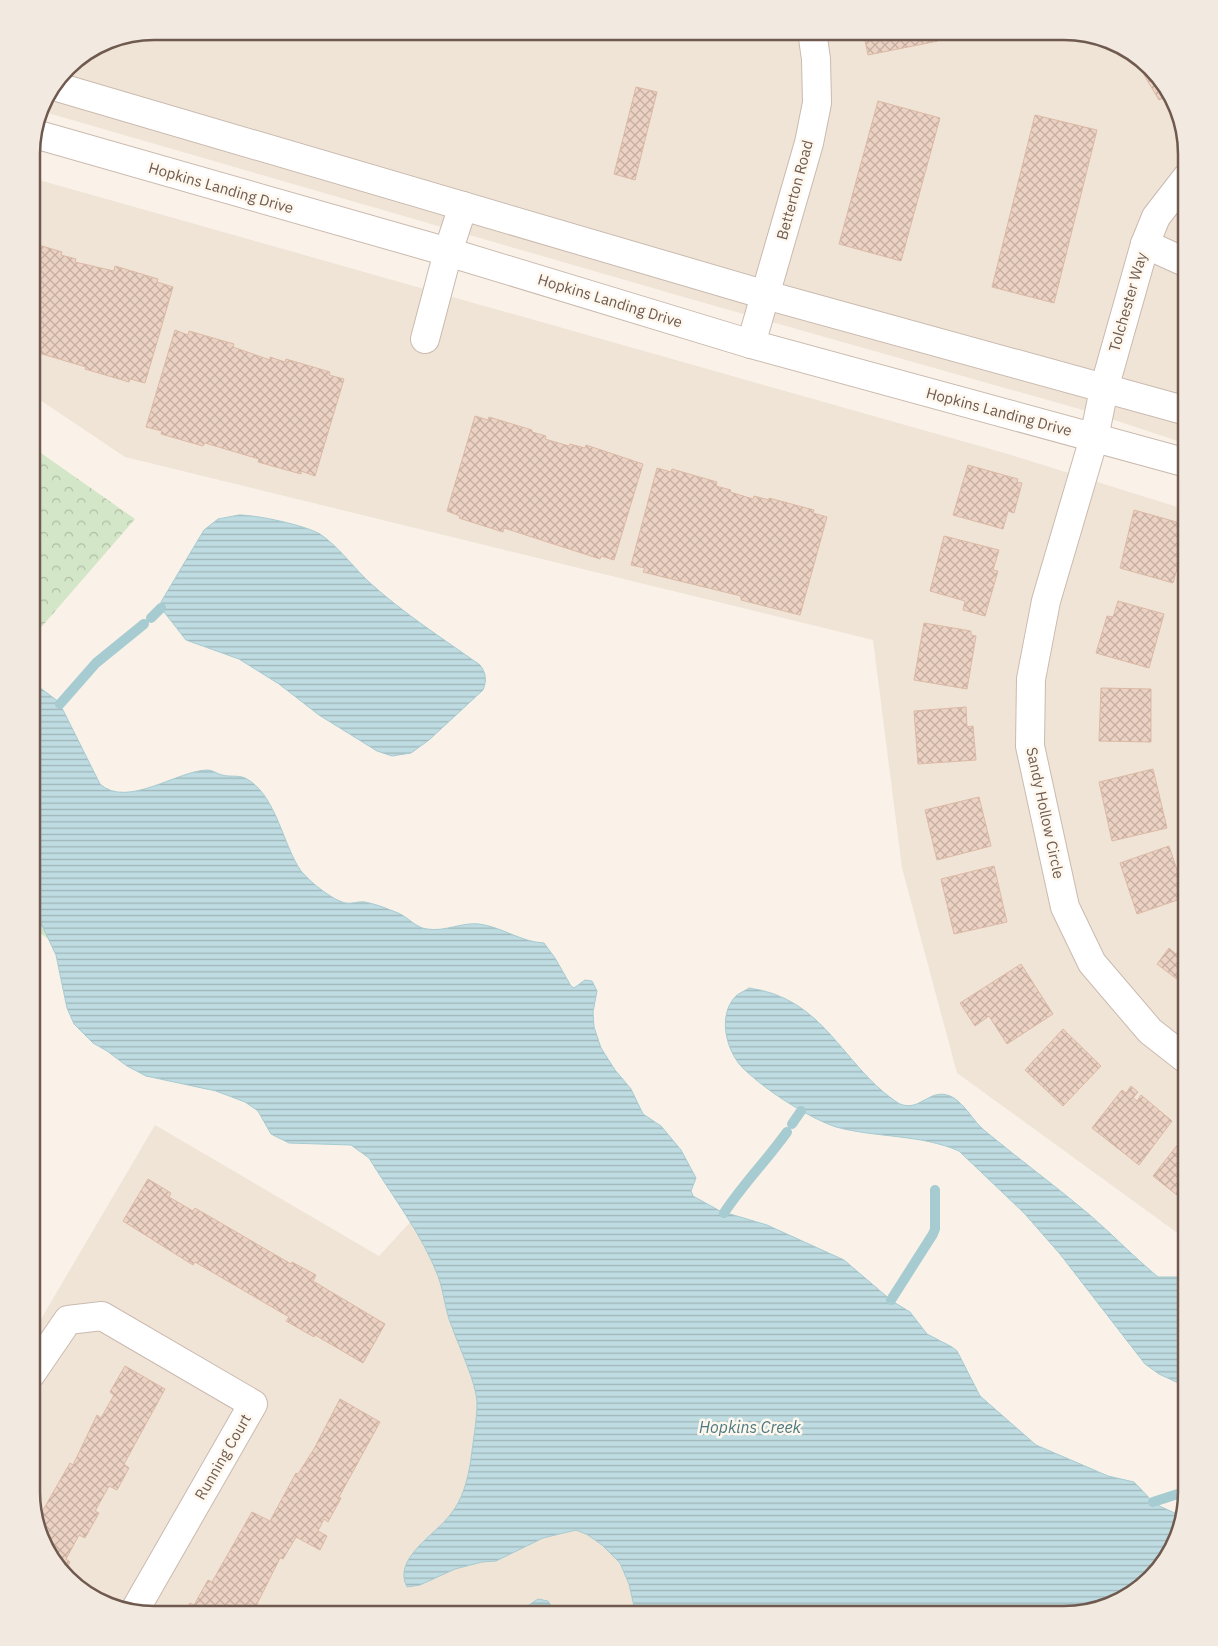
<svg xmlns="http://www.w3.org/2000/svg" width="1218" height="1646" font-family="'IBM Plex Sans',sans-serif">
<style>
.residential{fill:#f0e4d7}
.forest{fill:url(#forest-crowns)}
.wetland{fill:url(#wetland-marsh)}
.water{fill:url(#water-rules);stroke:#a6cbd1}
.lines{fill:none;stroke-linecap:round;stroke-linejoin:round}
.stream{stroke:#a6cbd1;stroke-width:10}
.building{fill:url(#building-cross-hatch);stroke:#dcb9a5}
.minor-casing{stroke:#cabaaf;stroke-width:30}
.minor{stroke:#fff;stroke-width:28}
.labels{text-anchor:middle;stroke-width:5;stroke-linejoin:round;paint-order:stroke}
.street-label{font-size:15px;fill:#705a4f;stroke:#fdf7ed}
.water-label{font-size:16px;font-style:italic;fill:#4c7981;stroke:#fdf7ed}
.rim{fill:none;stroke:#705a4f;stroke-width:2.5}
</style>
<defs>
<pattern id="forest-crowns" width="20" height="18" patternUnits="userSpaceOnUse" patternTransform="scale(1.25)"><rect width="20" height="18" fill="#d4e6c8"/><path d="M2 6a3 3 0 1 1 6 0M12 15a3 3 0 1 1 6 0" fill="none" stroke="#b0bda5"/></pattern>
<pattern id="wetland-marsh" width="20" height="14" patternUnits="userSpaceOnUse" patternTransform="scale(1.25)"><rect width="20" height="14" fill="#d4e6c8"/><path d="M1 5h8M5 5V1M11 12h8M15 12V8" fill="none" stroke="#b0bda5"/></pattern>
<pattern id="water-rules" width="6" height="5" patternUnits="userSpaceOnUse" patternTransform="scale(1.25)"><rect width="6" height="5" fill="#bedce1"/><path d="M0 2.5h6" fill="none" stroke="#9fb5b9"/></pattern>
<pattern id="building-cross-hatch" width="8" height="8" patternUnits="userSpaceOnUse" patternTransform="scale(1.25)"><rect width="8" height="8" fill="#ecd2c3"/><path d="M0 0l8 8M0 8l8-8" fill="none" stroke="#c4ada1"/></pattern>
</defs>
<rect width="100%" height="100%" fill="#faf2e8"/>
<g class="residential">
<path d="M154 31 1072 32 1125 48 1166 86 1187 154V444L1090 412 701 302 41 111 44 100 73 62 107 40Z"/>
<path d="M32 178 1008 454 1187 510V1240L957 1073 902 868 873 640 125 457 31 394Z"/>
<path d="M155 1125 379 1256 426 1205 687 1615H154L93 1598 52 1560 31 1492V1336Z"/>
</g>
<path class="forest" d="M31 446 135 519 31 639Z"/>
<path class="wetland" d="M31 902 50 940 31 927Z"/>
<g class="water">
<path d="M239 515C257 515 304 525 320 534 339 547 353 567 369 582 403 613 442 638 480 665 486 673 487 680 483 690L429 740 411 753 392 756 377 751 319 715 279 684 239 659 186 640 161 608V602L204 530 218 519Z"/>
<path d="M31 681 59 702 100 784C127 809 178 770 208 770 213 770 217 774 222 775 229 777 238 775 245 778 275 793 282 841 299 868 306 879 333 901 346 903 352 904 359 901 365 902 376 904 388 909 398 913 408 917 416 928 427 929 445 932 462 922 479 924 502 927 521 942 544 943L555 958 571 986 574 988 585 980 592 981 597 991 593 1012 594 1027 601 1048 615 1070 631 1089 643 1114 661 1126 681 1150 696 1178 691 1191 693 1196 720 1211 767 1225 844 1260 892 1301 910 1312 927 1334 952 1347 957 1351 980 1396 1036 1445 1108 1476 1134 1482 1155 1504 1177 1514 1179 1520 1170 1553 1132 1594 1064 1615H636L629 1584 620 1563 602 1545 588 1535 576 1530 543 1538 496 1561 482 1562 455 1569 420 1585 407 1587C392 1559 435 1535 450 1515 463 1500 468 1478 471 1459 473 1441 477 1421 477 1402 476 1382 459 1347 452 1327 445 1311 444 1292 438 1276 422 1234 392 1196 369 1158L351 1145 289 1143 271 1134 258 1111 245 1102 216 1091 146 1076 127 1066 107 1051 93 1043 74 1024 67 1008 56 955 31 902Z"/>
<path d="M749 988C824 998 841 1063 895 1101 919 1118 929 1083 954 1098 966 1106 974 1122 985 1131 1020 1160 1057 1187 1091 1216 1114 1236 1135 1258 1158 1277H1178L1186 1281 1187 1387 1159 1374 1145 1364 1060 1254 1024 1213 959 1151C920 1134 877 1138 836 1127 809 1118 767 1091 746 1071 727 1055 716 1016 736 996 739 993 745 991 749 988Z"/>
<path d="M538 1599 548 1601 557 1615H514Z"/>
</g>
<g class="lines">
<g class="stream">
<path d="M151 618 161 608"/>
<path d="M60 704 96 663 144 624"/>
<path d="M792 1124 801 1111"/>
<path d="M724 1213C743 1184 767 1160 787 1132"/>
<path d="M891 1300 933 1234 935 1229V1190"/>
<path d="M1153 1502 1187 1491"/>
</g>
</g>
<g class="building">
<path d="M671 31H692L672 36Z"/>
<path d="M863 31H936L938 41 868 55Z"/>
<path d="M1131 53 1166 86 1169 95 1159 100Z"/>
<path d="M636 87 657 92 635 180 614 174Z"/>
<path d="M878 101 940 118 901 261 839 244Z"/>
<path d="M1035 115 1097 130 1054 303 992 287Z"/>
<path d="M32 243 62 252 61 255 76 259 75 262 114 271 115 266 158 279 157 282 173 287 145 383 130 379 129 382 85 369 86 367 32 351 31 352Z"/>
<path d="M175 330 188 335 189 331 234 344 233 347 270 360V357L285 362 286 359 330 372 329 375 344 379 315 476 301 471V474L258 462 259 459 205 443 203 446 161 434 162 431 146 427Z"/>
<path d="M475 416 488 420 489 417 532 430V432L546 436 545 439 569 446 570 444 585 448 586 445 643 464 614 560 601 556 600 559 504 528 503 532 459 518 460 516 447 511Z"/>
<path d="M968 465 1018 479 1017 482 1022 483 1014 513 1008 511 1003 529 953 515Z"/>
<path d="M657 468 671 472 672 469 717 482 716 486 731 490 730 492 753 499 754 496 769 500V498L814 510 813 513 827 517 800 615 741 600V596L643 572 645 568 631 565Z"/>
<path d="M1134 510 1187 525V533L1173 583 1120 568Z"/>
<path d="M944 536 999 550 993 570 998 571 985 616 963 610 965 601 930 591Z"/>
<path d="M1118 601 1164 614 1149 668 1096 653 1107 616 1113 617Z"/>
<path d="M924 623 971 631V635L976 636 967 689 914 680Z"/>
<path d="M1101 688 1151 689V742L1099 741Z"/>
<path d="M966 707 967 727 973 726 976 760 918 764 914 711Z"/>
<path d="M1153 769 1167 828 1112 841 1099 782Z"/>
<path d="M979 797 991 846 937 860 925 810Z"/>
<path d="M1169 846 1186 897 1137 914 1120 863Z"/>
<path d="M994 866 1007 922 954 934 941 879Z"/>
<path d="M1187 940V987L1157 964 1169 948 1176 954Z"/>
<path d="M1021 964 1053 1014 1007 1044 989 1016 975 1026 960 1003Z"/>
<path d="M1063 1029 1101 1066 1063 1106 1025 1070Z"/>
<path d="M1131 1086 1138 1092 1133 1098 1137 1101 1141 1095 1172 1121 1139 1165 1092 1128 1122 1090 1126 1093Z"/>
<path d="M1186 1134 1187 1135V1203L1153 1176Z"/>
<path d="M148 1179 171 1193 169 1197 193 1211 195 1208 291 1264 292 1262 316 1275 313 1281 385 1324 363 1363 315 1335 314 1337 286 1321 289 1317 195 1262 193 1265 123 1221Z"/>
<path d="M125 1366 165 1389 124 1464 129 1468 117 1490 109 1486 95 1511 99 1513 85 1538 79 1535 66 1559 70 1562 65 1572 52 1560 39 1517 70 1463 73 1465 97 1415 101 1418 114 1395 110 1392Z"/>
<path d="M340 1399 380 1422 339 1497 341 1498 328 1522 324 1519 318 1531 327 1536 320 1550 296 1537 283 1559 280 1558 255 1608 248 1603 241 1615H184L190 1603 194 1605 208 1580 212 1582 252 1512 270 1521 296 1473 298 1474 314 1449Z"/>
<path d="M474 1609 478 1615H465Z"/>
</g>
<g class="lines">
<g class="minor-casing">
<g id="minor">
<path d="M54 86 766 295 1187 411"/>
<path d="M35 134 448 252 751 344 1187 463"/>
<path d="M1145 244 1187 263"/>
<path d="M425 339 448 252 463 206"/>
<path d="M751 344 809 143 817 103 816 59 812 31"/>
<path d="M1187 1060 1150 1031 1092 963 1065 907 1030 746 1031 679 1046 601 1094 438 1104 389 1145 244 1156 217 1187 177"/>
<path d="M31 1374 68 1320 102 1316 253 1404 135 1610"/>
</g>
</g>
<use href="#minor" class="minor"/>
</g>
<g class="labels">
<g class="street-label">
<text transform="translate(221 188) rotate(16)" y="5">Hopkins Landing Drive</text>
<text transform="translate(795 190) rotate(-75)" y="5">Betterton Road</text>
<text transform="translate(610 301) rotate(17)" y="5">Hopkins Landing Drive</text>
<text transform="translate(1128 302) rotate(-74)" y="5">Tolchester Way</text>
<text transform="translate(999 412) rotate(15)" y="5">Hopkins Landing Drive</text>
<text transform="translate(1045 813) rotate(78)" y="5">Sandy Hollow Circle</text>
<text transform="translate(223 1457) rotate(-60)" y="5">Running Court</text>
</g>
<g class="water-label">
<text x="750" y="1433">Hopkins Creek</text>
</g>
</g>
<path d="M0 0H1218V1646H0ZM154 40H1064A114 114 0 0 1 1178 154V1492A114 114 0 0 1 1064 1606H154A114 114 0 0 1 40 1492V154A114 114 0 0 1 154 40Z" fill="#f2eae0" fill-rule="evenodd"/>
<path class="rim" d="M154 40H1064A114 114 0 0 1 1178 154V1492A114 114 0 0 1 1064 1606H154A114 114 0 0 1 40 1492V154A114 114 0 0 1 154 40Z"/>
</svg>
